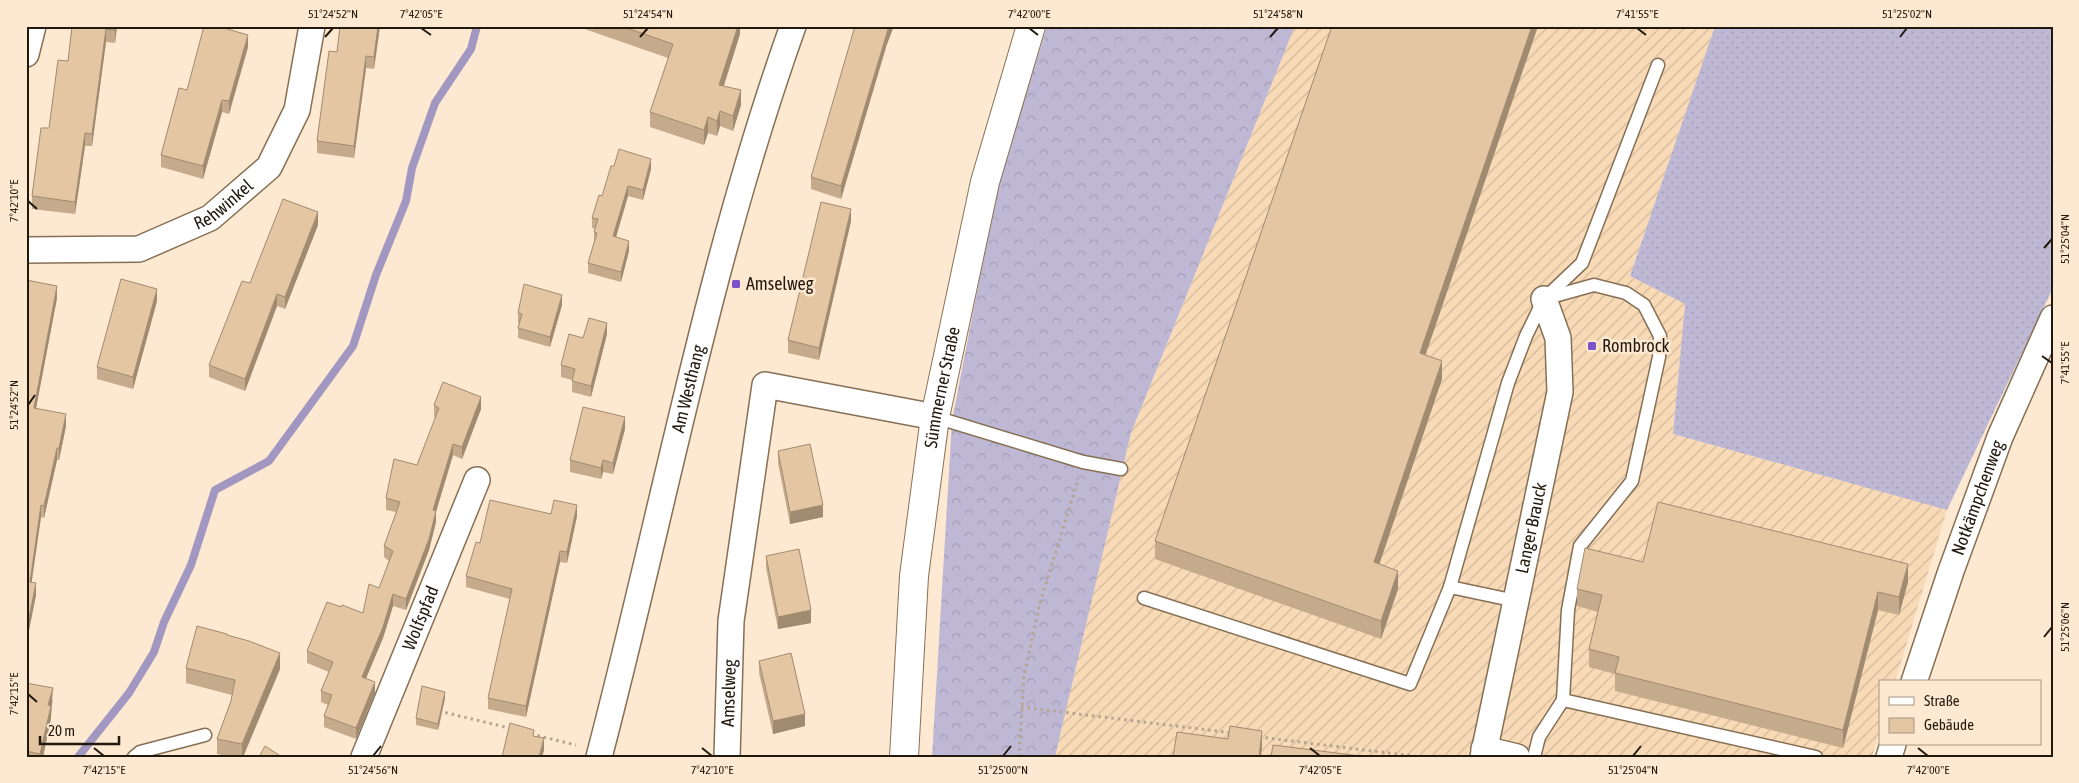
<svg xmlns="http://www.w3.org/2000/svg" width="2079" height="783" font-family="'Asap Condensed',sans-serif">
<style>
.industrial{fill:url(#industrial-furrows)}
.grass{fill:url(#grass-dots)}
.forest{fill:url(#forest-crowns)}
.lines{fill:none;stroke-linecap:round;stroke-linejoin:round}
.stream{stroke:#a197c0;stroke-width:8}
.service-casing{stroke:#867055;stroke-width:15}
.minor-casing{stroke:#867055;stroke-width:28}
.secondary-casing{stroke:#867055;stroke-width:30}
.path{stroke:#b4a490;stroke-width:3;stroke-dasharray:2.5 4;stroke-linecap:butt}
.service{stroke:#fff;stroke-width:12}
.minor{stroke:#fff;stroke-width:25}
.secondary{stroke:#fff;stroke-width:28}
.wall{fill:#c5aa8b}
.shaded-wall{fill:#a08b71}
.building{fill:#e5c6a2;stroke:#a08b71}
.ticks{fill:none;stroke:#22190e;stroke-width:2}
.poi-dot{fill:#7c51ca;stroke:#fde9d1;stroke-width:2}
.labels{text-anchor:middle;stroke-width:5;stroke-linejoin:round;paint-order:stroke}
.street-label{font-size:18px;fill:#22190e;stroke:#fde9d1}
.poi-label{font-size:18px;fill:#22190e;stroke:#fde9d1;text-anchor:start}
.neatline{fill:none;stroke:#22190e;stroke-width:2}
.ticks-label{font-size:12px;text-anchor:middle;fill:#22190e}
</style>
<defs>
<pattern id="industrial-furrows" width="10" height="10" patternUnits="userSpaceOnUse" patternTransform="scale(1.25)"><rect width="10" height="10" fill="#f8dab6"/><path d="M-1 1l2-2M0 10L10 0M9 11l2-2" fill="none" stroke="#d4ba9b"/></pattern>
<pattern id="grass-dots" width="8" height="8" patternUnits="userSpaceOnUse" patternTransform="scale(1.25)"><rect width="8" height="8" fill="#bfb8d5"/><path d="M2 2h.1M6 6h.1" fill="none" stroke="#a49eb6" stroke-width="1.8" stroke-linecap="round"/></pattern>
<pattern id="forest-crowns" width="20" height="18" patternUnits="userSpaceOnUse" patternTransform="scale(1.25)"><rect width="20" height="18" fill="#bfb8d5"/><path d="M2 6a3 3 0 1 1 6 0M12 15a3 3 0 1 1 6 0" fill="none" stroke="#a49eb6"/></pattern>
</defs>
<rect width="100%" height="100%" fill="#fde9d1"/>
<path class="industrial" d="M1295 26H1715L1630 276 1685 304 1673 434 1947 510 1895 682H1880V730L1872 757H1055L1131 433Z"/>
<path class="grass" d="M1715 26H2053V288L1947 510 1673 434 1685 304 1630 276Z"/>
<path class="forest" d="M1047 26H1295L1131 433 1055 757H932L952 421 997 188Z"/>
<g class="lines">
<path class="stream" d="M78 757 129 693 154 652 164 622 191 565 215 490 269 461 353 346 376 275 406 201 412 168 435 103 471 49 477 26"/>
<g class="service-casing">
<g id="service">
<path d="M1547 298 1594 285 1626 293 1644 305 1660 336 1659 357 1632 481 1580 546 1568 610 1563 700"/>
<path d="M935 417 1083 462 1121 469"/>
<path d="M1450 587 1516 601"/>
<path d="M1144 598 1410 684 1450 587 1508 383 1526 336 1544 299 1582 263 1658 65"/>
<path d="M134 757 140 752 205 735"/>
<path d="M1534 757 1539 737 1563 700 1816 757"/>
</g>
</g>
<g class="minor-casing">
<g id="minor">
<path d="M26 54 33 26"/>
<path id="s1" d="M26 250 139 249 210 218 269 167 297 110 312 26"/>
<path id="s2" d="M1914 682 1951 571 2000 437 2053 318"/>
<path d="M1484 749 1517 757"/>
<path id="s3" d="M364 757 477 480"/>
<path id="s4" d="M599 757C663 513 708 264 793 26"/>
<path id="s5" d="M727 757 731 621 765 385 935 417"/>
<path id="s6" d="M1483 757 1560 392 1558 338 1544 299"/>
<path d="M1889 757 1893 744"/>
</g>
</g>
<g class="secondary-casing">
<g id="secondary">
<path id="s7" d="M904 757 914 576 935 417 985 182 1031 26"/>
</g>
</g>
<g class="path">
<path d="M1021 707 1233 733"/>
<path d="M439 711 513 729"/>
<path d="M531 734 576 745"/>
<path d="M1259 737 1422 757"/>
<path d="M1019 757 1024 676 1040 603 1078 480"/>
</g>
<use href="#service" class="service"/>
<use href="#minor" class="minor"/>
<use href="#secondary" class="secondary"/>
</g>
<g class="wall">
<path d="M72 26H117L115 43 106 42 92 146H85L75 214 32 209V196L49 128 68 61Z"/>
<path d="M340 26H380L374 69 366 68 354 158 317 153V141L337 52Z"/>
<path d="M576 26H740V34L724 86 741 105 733 131 720 126 717 136 708 133 704 145 650 127V112L668 58Z"/>
<path d="M1332 26H1538L1425 355 1442 379 1379 564 1398 589 1381 639 1155 559V541Z"/>
<path d="M248 47 229 114 222 112 203 179 161 167V155L187 90Z"/>
<path d="M886 47 841 199 811 189V177Z"/>
<path d="M651 169 643 200 628 196 616 237 629 251 621 282 588 273V263L594 242V232L595 229 592 228V218L602 196Z"/>
<path d="M851 221 819 360 788 353V340Z"/>
<path d="M318 225 285 309 277 306 245 391 209 377V365L250 283Z"/>
<path d="M26 280 57 298 36 408 66 426 59 460H57L44 518 41 517 31 582 36 595 26 645Z"/>
<path d="M157 301 133 389 97 379V367Z"/>
<path d="M562 305 550 347 518 338V328L519 323H518V313Z"/>
<path d="M607 334 591 397 572 392V380L561 377V365L583 338Z"/>
<path d="M434 405 481 409 462 459 453 455 436 511V522L429 550 406 610 393 606 383 638 366 678 375 693 356 739 324 727V716L328 705 321 702V691L329 672 307 663V651L341 607 363 613 379 588 389 561 384 557V546L396 512 386 510V498L417 465 436 418 434 417Z"/>
<path d="M625 429 613 474 603 472 601 479 570 472V460Z"/>
<path d="M778 451 823 517 790 524 778 463Z"/>
<path d="M551 514 577 516 567 563 560 562 526 717 488 709V698L510 599 466 587V576L480 543Z"/>
<path d="M766 556 811 623 778 629 766 568Z"/>
<path d="M1643 562 1908 582 1899 615 1878 610 1843 748 1615 691V674L1589 667V649L1598 612 1577 606V589Z"/>
<path d="M227 636 280 669 243 757H230L217 754V739L231 701 232 695 186 683V668Z"/>
<path d="M759 661 805 726 773 734 759 673Z"/>
<path d="M26 683 53 701 51 706V718L43 757H26Z"/>
<path d="M445 698 438 730 416 725V718Z"/>
</g>
<g class="shaded-wall">
<path d="M116 26H117L115 43V30Z"/>
<path d="M378 26H380L374 69V57Z"/>
<path d="M738 26H740V34L719 100V85Z"/>
<path d="M889 26H894L886 47 841 199V186Z"/>
<path d="M1532 26H1538L1420 371V353Z"/>
<path d="M106 29V42L92 146V134Z"/>
<path d="M248 35V47L229 114V101Z"/>
<path d="M366 56V68L354 158V146Z"/>
<path d="M741 90V105L733 131V116Z"/>
<path d="M222 100V112L203 179V166Z"/>
<path d="M720 111V126L717 136V121Z"/>
<path d="M708 117V133L704 145V130Z"/>
<path d="M85 133V146L75 214V202Z"/>
<path d="M651 159V169L643 200V190Z"/>
<path d="M628 186V196L613 247V236Z"/>
<path d="M851 209V221L819 360V348Z"/>
<path d="M318 212V225L285 309V297Z"/>
<path d="M629 241V251L621 282V272Z"/>
<path d="M57 286V298L34 419V408Z"/>
<path d="M157 289V301L133 389V377Z"/>
<path d="M277 294V306L245 391V379Z"/>
<path d="M562 295V305L550 347V337Z"/>
<path d="M607 323V334L591 397V386Z"/>
<path d="M1442 361V379L1374 580V562Z"/>
<path d="M481 397V409L462 459V447Z"/>
<path d="M66 414V426L59 460V448Z"/>
<path d="M625 417V429L613 474V463Z"/>
<path d="M453 444V455L433 522V510Z"/>
<path d="M57 448V460L44 518V506Z"/>
<path d="M603 460V472L601 479V468Z"/>
<path d="M41 505V517L30 594V582Z"/>
<path d="M577 505V516L567 563V552Z"/>
<path d="M823 505V517L790 524V512Z"/>
<path d="M436 511V522L429 550 406 610V599Z"/>
<path d="M560 551V562L526 717V706Z"/>
<path d="M1908 564V582L1899 615V597Z"/>
<path d="M1398 571V589L1381 639V621Z"/>
<path d="M36 583V595L26 645V633Z"/>
<path d="M1878 592V610L1843 748V730Z"/>
<path d="M393 594V606L383 638 362 688V677Z"/>
<path d="M811 610V623L778 629V617Z"/>
<path d="M280 653V669L243 757H242V744Z"/>
<path d="M375 682V693L356 739V728Z"/>
<path d="M53 688 51 718 43 757H40L48 705Z"/>
<path d="M445 692V698L438 730V724Z"/>
<path d="M805 714V726L773 734V721Z"/>
<path d="M1262 731V747L1261 757H1259Z"/>
<path d="M544 738V751L542 757H539Z"/>
</g>
<g class="building">
<path d="M72 26H116L115 30 106 29 92 134 85 133 75 202 32 196 41 128H49L58 60 68 61Z"/>
<path d="M204 26H217L248 35 229 101 222 100 203 166 161 155 179 88 187 90Z"/>
<path d="M340 26H378L374 57 366 56 354 146 317 141 329 51 337 52Z"/>
<path d="M621 26H738L719 85 741 90 733 116 720 111 717 121 708 117 704 130 650 112 673 44Z"/>
<path d="M855 26H889L841 186 811 177Z"/>
<path d="M1332 26H1532L1420 353 1442 361 1374 562 1398 571 1381 621 1155 541Z"/>
<path d="M619 149 651 159 643 190 628 186 613 236 629 241 621 272 588 263 597 233 594 232 598 219 592 218 599 195 602 196 611 166H614Z"/>
<path d="M283 199 318 212 285 297 277 294 245 379 209 365 242 281 250 283Z"/>
<path d="M821 202 851 209 819 348 788 340Z"/>
<path d="M121 279 157 289 133 377 97 367Z"/>
<path d="M26 280 57 286 34 408 66 414 59 448H57L44 506 41 505 30 582 36 583 26 633Z"/>
<path d="M524 284 562 295 550 337 518 328 522 314 518 313Z"/>
<path d="M589 318 607 323 591 386 572 381 575 369 561 365 569 334 583 338Z"/>
<path d="M443 382 481 397 462 447 453 444 433 510 436 511 429 539 406 599 393 594 383 627 362 677 375 682 356 728 324 716 332 695 321 691 333 662 307 651 327 602 341 607 342 605 363 613 369 584 379 588 393 551 384 546 400 502 386 498 394 459 417 465 439 408 434 405Z"/>
<path d="M583 407 625 417 613 463 603 460 601 468 570 460Z"/>
<path d="M810 444 823 505 790 512 778 451Z"/>
<path d="M490 500 551 514 554 500 577 505 567 552 560 551 526 706 488 698 512 589 466 576 476 542 480 543Z"/>
<path d="M1658 502 1908 564 1899 597 1878 592 1843 730 1615 673 1619 657 1589 649 1602 595 1577 589 1585 548 1643 562Z"/>
<path d="M799 549 811 610 778 617 766 556Z"/>
<path d="M197 626 227 634V635L249 641 280 653 242 744 217 739 231 701 235 680 186 668Z"/>
<path d="M791 653 805 714 773 721 759 661Z"/>
<path d="M26 683 53 688 48 705 51 706 40 754 26 751Z"/>
<path d="M422 686 445 692 438 724 416 718Z"/>
<path d="M510 723 534 730 533 736 544 738 539 757H502Z"/>
<path d="M1230 726 1262 731 1259 757H1173L1177 732 1228 739Z"/>
<path d="M1273 745 1368 757H1271Z"/>
<path d="M265 746 282 757H259Z"/>
</g>
<path class="ticks" d="M421 28 431 35M1029 28 1038 35M1637 28 1646 35M325 37 333 28M640 37 648 28M1270 37 1278 28M1900 37 1907 28M28 201 37 209M2044 248 2052 239M2042 356 2052 363M28 405 35 395M2044 637 2052 627M28 694 37 702M94 748 104 756M702 748 712 756M1310 748 1320 756M1918 748 1928 756M373 756 381 746M1003 756 1011 746M1633 756 1641 746"/>
<g class="poi-dot">
<rect x="731" y="279" width="10" height="10" rx="2.5"/>
<rect x="1587" y="341" width="10" height="10" rx="2.5"/>
</g>
<g class="labels">
<g class="street-label">
<text dy="6" stroke="none"><textPath href="#s1" startOffset="209">Rehwinkel</textPath></text>
<text dy="6" stroke="none"><textPath href="#s7" startOffset="372">Sümmerner Straße</textPath></text>
<text dy="6" stroke="none"><textPath href="#s4" startOffset="379">Am Westhang</textPath></text>
<text dy="6" stroke="none"><textPath href="#s2" startOffset="195">Notkämpchenweg</textPath></text>
<text dy="6" stroke="none"><textPath href="#s6" startOffset="234">Langer Brauck</textPath></text>
<text dy="6" stroke="none"><textPath href="#s3" startOffset="150">Wolfspfad</textPath></text>
<text dy="6" stroke="none"><textPath href="#s5" startOffset="64">Amselweg</textPath></text>
</g>
<g class="poi-label">
<text x="746" y="290">Amselweg</text>
<text x="1602" y="352">Rombrock</text>
</g>
</g>
<rect width="2079" height="783" fill="none" stroke="#fde9d1" stroke-width="55"/>
<rect x="1879" y="680" width="162" height="65" fill="#fde9d1" stroke="#a59683"/>
<rect x="1889" y="697" width="25" height="8" fill="#ffffff" stroke="#a59683"/>
<text x="1924" y="706" font-size="15" fill="#22190e">Straße</text>
<rect x="1889" y="718" width="25" height="15" fill="#e5c6a2" stroke="#a59683"/>
<text x="1924" y="730" font-size="15" fill="#22190e">Gebäude</text>
<path d="M40 736v8h79v-8" fill="none" stroke="#22190e" stroke-width="2.5"/>
<text x="48" y="736" font-size="15" fill="#22190e" stroke="#fde9d1" stroke-width="4" paint-order="stroke">20 m</text>
<rect x="28" y="28" width="2024" height="728" class="neatline"/>
<g class="ticks-label">
<text x="333" y="18">51°24'52"N</text>
<text x="421" y="18">7°42'05"E</text>
<text x="648" y="18">51°24'54"N</text>
<text x="1029" y="18">7°42'00"E</text>
<text x="1278" y="18">51°24'58"N</text>
<text x="1637" y="18">7°41'55"E</text>
<text x="1907" y="18">51°25'02"N</text>
<text transform="translate(14 201) rotate(-90)" y="4">7°42'10"E</text>
<text transform="translate(2065 239) rotate(-90)" y="4">51°25'04"N</text>
<text transform="translate(2065 363) rotate(-90)" y="4">7°41'55"E</text>
<text transform="translate(14 405) rotate(-90)" y="4">51°24'52"N</text>
<text transform="translate(2065 627) rotate(-90)" y="4">51°25'06"N</text>
<text transform="translate(14 694) rotate(-90)" y="4">7°42'15"E</text>
<text x="104" y="774">7°42'15"E</text>
<text x="373" y="774">51°24'56"N</text>
<text x="712" y="774">7°42'10"E</text>
<text x="1003" y="774">51°25'00"N</text>
<text x="1320" y="774">7°42'05"E</text>
<text x="1633" y="774">51°25'04"N</text>
<text x="1928" y="774">7°42'00"E</text>
</g>
</svg>
